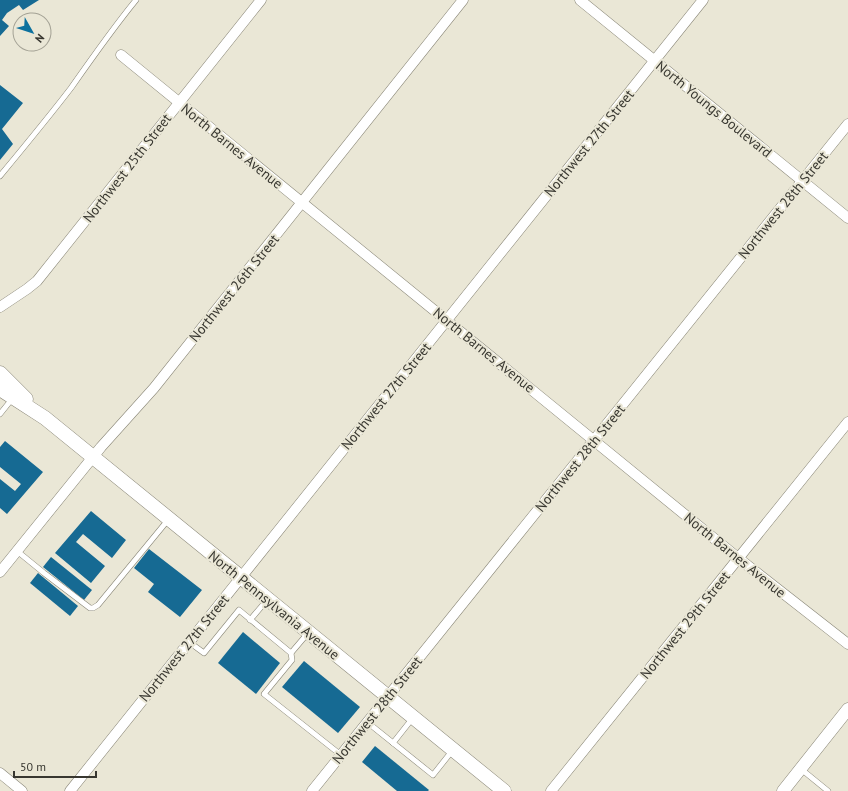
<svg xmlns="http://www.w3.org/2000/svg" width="848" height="791" font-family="'PT Sans',sans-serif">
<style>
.building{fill:#166a93}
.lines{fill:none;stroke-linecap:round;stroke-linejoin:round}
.service-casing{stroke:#888576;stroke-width:6}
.minor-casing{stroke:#888576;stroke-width:11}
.tertiary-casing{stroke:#888576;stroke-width:13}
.secondary-casing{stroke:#888576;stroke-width:15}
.service{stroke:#fff;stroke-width:5}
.minor{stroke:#fff;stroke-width:10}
.tertiary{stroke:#fff;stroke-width:12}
.secondary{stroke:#fff;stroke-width:14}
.labels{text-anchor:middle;stroke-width:4;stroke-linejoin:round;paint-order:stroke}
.street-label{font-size:14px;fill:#383730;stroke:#eae7d6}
</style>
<rect width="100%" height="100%" fill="#eae7d6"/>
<g class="building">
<path d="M0 0H39L23 10 19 5 7 13 2 20 9 26 0 36Z"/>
<path d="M0 85 23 103 2 129 13 144 0 160Z"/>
<path d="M5 441 43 472 7 514 0 508V479L15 491 21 484 0 467V447Z"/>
<path d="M91 511 126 540 112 558 83 534 76 542 105 566 91 583 55 553Z"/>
<path d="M149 549 202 590 180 617 148 592 154 584 134 568Z"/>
<path d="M51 557 92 590 84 600 43 567Z"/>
<path d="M38 573 78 606 70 616 30 583Z"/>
<path d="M243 632 280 663 256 694 218 663Z"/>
<path d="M304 661 360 707 338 733 282 687Z"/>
<path d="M375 746 429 790 428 791H397L362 762Z"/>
</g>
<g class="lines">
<g class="service-casing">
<g id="service">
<path d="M0 176C24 147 48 118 71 88 92 58 113 28 136 0"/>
<path d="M0 414 12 399"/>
<path d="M17 551 44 573 90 608H93L98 605 168 520"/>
<path d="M250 620 267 600"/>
<path d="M308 633 291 653 292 660 264 694 341 755"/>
<path d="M189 642 204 653 239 610 291 653"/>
<path d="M367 722 433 775 452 751"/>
<path d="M393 743 412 719"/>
<path d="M801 769 828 791"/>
</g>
</g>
<g class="minor-casing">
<g id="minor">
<path d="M580 0 848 218"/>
<path d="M121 55 738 558 848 644"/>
<path d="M0 307 27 289 37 281 261 0"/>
<path d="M0 572 101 447 154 388 463 0"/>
<path d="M0 773 22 791"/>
<path d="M70 791 703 0"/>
<path d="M312 791 848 124"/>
<path d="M551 791 848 422"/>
</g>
</g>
<g class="tertiary-casing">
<path id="tertiary" d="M783 791 848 709"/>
</g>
<g class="secondary-casing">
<g id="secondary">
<path d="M0 373 26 399"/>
<path d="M0 389 45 418 504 791"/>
</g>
</g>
<use href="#service" class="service"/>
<use href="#minor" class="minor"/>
<use href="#tertiary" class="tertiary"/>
<use href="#secondary" class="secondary"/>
</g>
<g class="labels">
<g class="street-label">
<text transform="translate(714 109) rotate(39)" y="5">North Youngs Boulevard</text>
<text transform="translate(589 143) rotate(-51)" y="5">Northwest 27th Street</text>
<text transform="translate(232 146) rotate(39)" y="5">North Barnes Avenue</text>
<text transform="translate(127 168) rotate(-52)" y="5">Northwest 25th Street</text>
<text transform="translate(783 205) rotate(-51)" y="5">Northwest 28th Street</text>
<text transform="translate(234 288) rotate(-51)" y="5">Northwest 26th Street</text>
<text transform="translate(484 350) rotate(39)" y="5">North Barnes Avenue</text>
<text transform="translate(386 396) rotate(-51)" y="5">Northwest 27th Street</text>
<text transform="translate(580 458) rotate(-51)" y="5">Northwest 28th Street</text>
<text transform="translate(735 555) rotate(39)" y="5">North Barnes Avenue</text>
<text transform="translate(274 605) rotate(39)" y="5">North Pennsylvania Avenue</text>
<text transform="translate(685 625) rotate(-51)" y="5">Northwest 29th Street</text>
<text transform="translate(184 648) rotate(-51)" y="5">Northwest 27th Street</text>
<text transform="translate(377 710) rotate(-51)" y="5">Northwest 28th Street</text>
</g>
</g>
<g transform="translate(32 32) rotate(129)"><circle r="19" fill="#eae7d6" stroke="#a3a194"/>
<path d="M0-3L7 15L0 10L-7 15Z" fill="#0c719e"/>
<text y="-6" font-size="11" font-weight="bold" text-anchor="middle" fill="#383730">N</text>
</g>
<path d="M14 771v6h82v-6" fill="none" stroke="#383730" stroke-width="2"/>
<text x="20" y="771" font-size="12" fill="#383730" stroke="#eae7d6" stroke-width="3" paint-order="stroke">50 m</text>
</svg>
